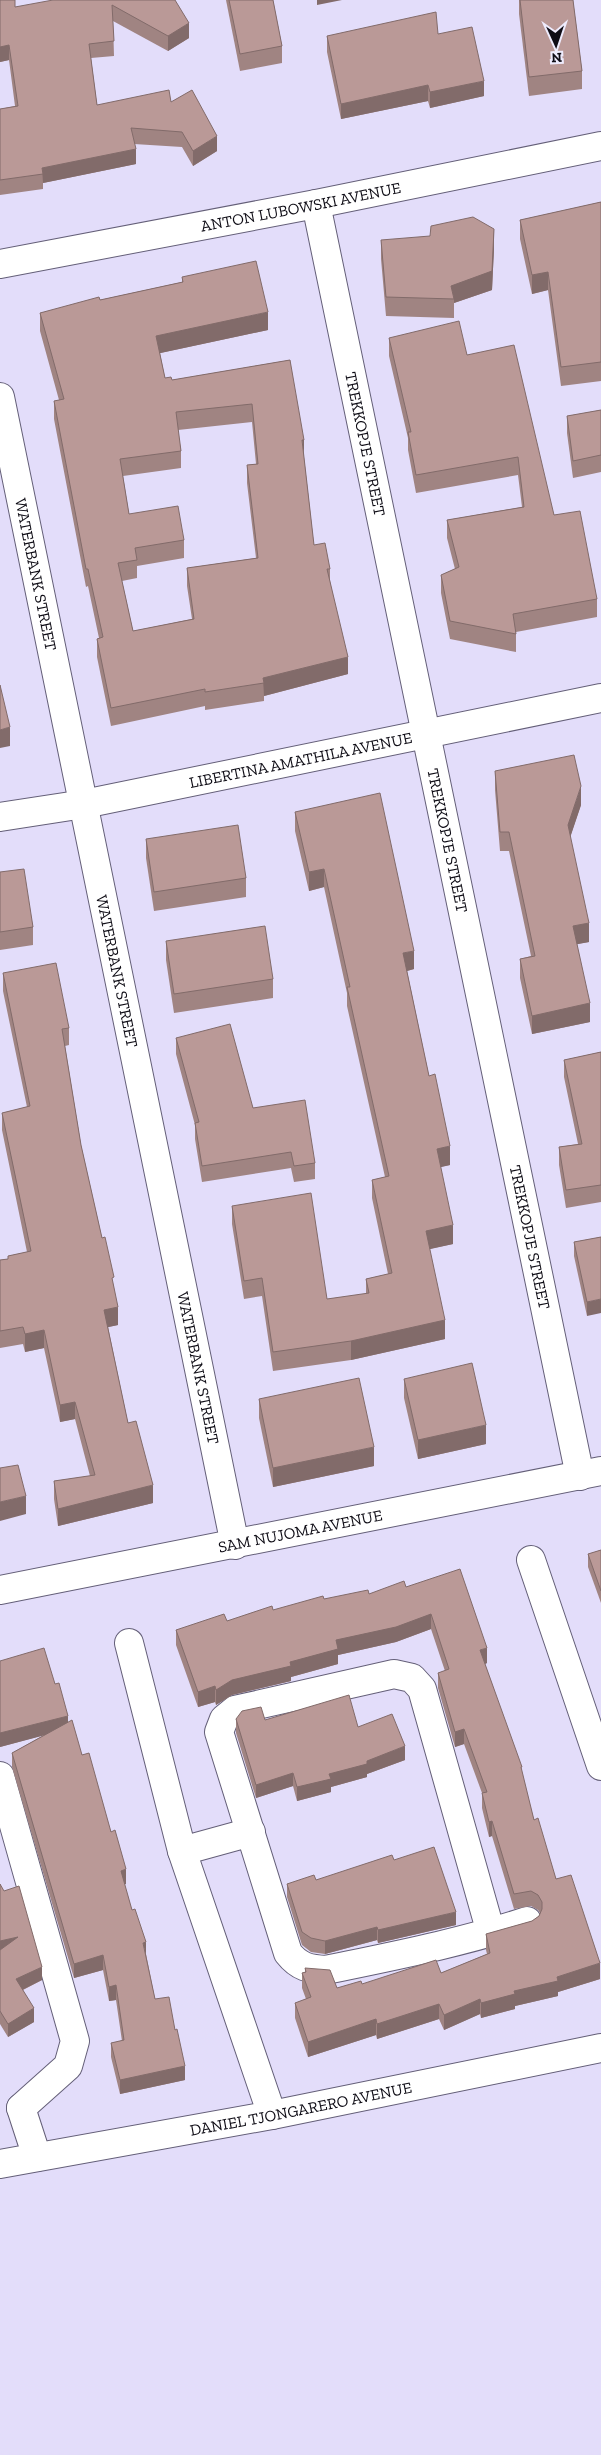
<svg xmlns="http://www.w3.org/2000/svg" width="601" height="2455" font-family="'Zilla Slab',serif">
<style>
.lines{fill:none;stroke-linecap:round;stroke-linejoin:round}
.minor-casing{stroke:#645f78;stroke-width:30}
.highway-casing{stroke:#645f78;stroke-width:30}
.minor{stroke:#fff;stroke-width:28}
.highway{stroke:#fff;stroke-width:28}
.wall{fill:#a08482;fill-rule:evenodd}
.shaded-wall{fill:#826b6a}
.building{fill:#ba9997;stroke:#826b6a;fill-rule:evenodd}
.labels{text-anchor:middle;stroke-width:4;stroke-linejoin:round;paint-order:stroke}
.street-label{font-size:16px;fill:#0e0c15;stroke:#efecfd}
</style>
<rect width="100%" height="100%" fill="#e3ddfa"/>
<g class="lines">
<g class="minor-casing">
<g id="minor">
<path id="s1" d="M316 204 580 1476"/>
<path id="s2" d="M0 264 316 204 601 146"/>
<path id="s3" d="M0 397 235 1545"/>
<path id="s4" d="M0 817 84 804 601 698"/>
<path d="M531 1560 601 1766"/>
<path d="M129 1643 182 1851 272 2115"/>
<path d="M0 1776 75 2041 68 2066 21 2108"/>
<path d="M182 1851 251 1832"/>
<path d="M491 1933 422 1689 412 1678 394 1674 235 1710 224 1719 219 1732 288 1953C299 1967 309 1969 326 1970 393 1956 461 1943 527 1921"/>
<path d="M21 2108 37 2157"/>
<path id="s5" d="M0 2164 272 2115 601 2048"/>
</g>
</g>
<g class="highway-casing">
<g id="highway">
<path id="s6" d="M0 1590 601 1471"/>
</g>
</g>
<use href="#minor" class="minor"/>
<use href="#highway" class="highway"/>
</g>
<g class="wall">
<path d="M0 0 15 7 175 0 189 38 168 51 113 21 114 56 91 58 97 105 171 102 217 151 193 166 182 147 134 144 136 164 43 183V189L0 195V109L15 106 9 60 0 62Z"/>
<path d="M226 0H273L282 46V63L240 71Z"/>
<path d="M519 0H573L582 71V89L529 96 519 14Z"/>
<path d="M438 34 484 96 430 108 428 101 341 119 327 52V36Z"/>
<path d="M601 202V381L561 386 548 290 532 294 520 239V220Z"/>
<path d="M381 240 494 248 492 290 454 303V318L386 316 381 259Z"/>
<path d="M182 277 268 330 160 353 165 378 172 380 290 360 304 457 314 545 330 569V581L348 674 264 696V701L205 710V706L111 726 97 657V639L99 638 88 586 86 587 54 419V401L59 400 40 331V313L182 282ZM252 422 256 464 247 465V483L256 558 187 568V586L192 619 133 631 122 581 137 578V566L184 558V540L129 514 123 476 181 468V451L178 430Z"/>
<path d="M389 338 467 355 554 515 597 599V617L516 632V652L450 639 441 593V575L455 569 447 538V520L522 507 518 475 416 493 408 450V438L389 356Z"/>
<path d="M601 410V472L573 478 567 433V416Z"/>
<path d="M495 771 581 805 570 837 589 942 577 944 590 1022 532 1034 520 978V959L531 956 509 851H500L495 790Z"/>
<path d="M295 812 414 969 407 971 429 1076 450 1165 440 1167 453 1244 429 1249 445 1339 351 1360 273 1371 262 1296 244 1299 232 1224V1206L327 1299 366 1294V1279L388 1274 372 1198V1180L385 1177 347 1006V993L324 887 309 891 295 831Z"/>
<path d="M146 839 246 878V897L154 911 146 858Z"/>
<path d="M0 872 33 927V945L0 950Z"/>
<path d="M166 941 273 979V998L174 1013 166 960Z"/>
<path d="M3 973 69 1028V1045L65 1046 81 1145 102 1238 114 1288 118 1325 108 1327 128 1423 153 1503 58 1526 54 1499V1481L90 1476 75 1419 60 1422 44 1348 25 1352 23 1344 0 1348V1260L8 1259V1256L27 1252 2 1130V1113L27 1107 3 991Z"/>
<path d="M176 1038 253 1108 315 1163V1179L294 1182 291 1168 202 1182 195 1139V1125L176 1054Z"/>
<path d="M601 1052V1202L566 1208 559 1165V1147L578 1144 564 1077V1060Z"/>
<path d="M601 1237 587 1316 574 1256V1242Z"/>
<path d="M404 1379 486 1444 418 1459 404 1398Z"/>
<path d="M259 1399 374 1466 273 1487 259 1418Z"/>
<path d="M601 1550V1603L588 1567V1554Z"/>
<path d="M406 1587 487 1663 485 1664 522 1774 534 1820 556 1879 600 1979 558 1992V1996L515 2006V2009L481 2018 480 2014 444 2030 439 2019 377 2039 376 2035 308 2057 295 2018V2003L306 1999 302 1988V1973L305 1972V1968L337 1988 441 1973 487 1954 486 1950V1934L532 1921 539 1916 540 1913 538 1910 531 1906 514 1909 492 1836 489 1837 482 1808V1793L464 1744 455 1747 438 1688V1673L445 1671 431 1629 396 1642 338 1655V1664L291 1677V1681L232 1695 216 1705 215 1702 198 1707 176 1645V1630L227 1621 324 1599 369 1594Z"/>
<path d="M0 1661 55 1684 68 1723 82 1755 111 1832 126 1884H124L132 1910 146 1954 155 1999 175 2030 185 2080 120 2094 111 2057V2043L122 2041 116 2000 109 2001 103 1970 74 1978 12 1767V1753L44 1735 0 1747Z"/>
<path d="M236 1719 265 1720 358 1727 405 1760 367 1774V1777L331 1787V1792L297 1801 293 1786 256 1798 236 1733Z"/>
<path d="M394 1860 456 1925 378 1943 377 1940 325 1954 311 1952 302 1945 287 1897V1884L316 1880Z"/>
<path d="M0 1884 42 1980 23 1990 34 2022 8 2037 0 2024Z"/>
</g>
<g class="shaded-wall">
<path d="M317 0H342L317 5Z"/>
<path d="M189 23V38L168 51V36Z"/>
<path d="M9 45V60L0 62V47Z"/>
<path d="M484 81V96L430 108V92Z"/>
<path d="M428 85V101L341 119V104Z"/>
<path d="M217 136V151L193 166V151Z"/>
<path d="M136 149V164L43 183 42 168Z"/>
<path d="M494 229V248L492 290 454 303V299L451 286Z"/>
<path d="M548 272V290L532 294V275Z"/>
<path d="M268 312V330L156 354V336Z"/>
<path d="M302 440H304V458Z"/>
<path d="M348 657V674L264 696 263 678Z"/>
<path d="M10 727V746L0 748V730Z"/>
<path d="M581 786V805L568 844V825Z"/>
<path d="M324 869V887L309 891V872Z"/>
<path d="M589 923V942L573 945V926Z"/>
<path d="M414 951V969L403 972V953Z"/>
<path d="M590 1003V1022L532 1034V1016Z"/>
<path d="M450 1146V1165L437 1168V1149Z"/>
<path d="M453 1225V1244L426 1250V1231Z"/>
<path d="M601 1299V1313L587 1316V1302Z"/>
<path d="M118 1307V1325L104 1328V1310Z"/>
<path d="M445 1320V1339L351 1360V1341Z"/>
<path d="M44 1330V1348L25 1352V1334Z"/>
<path d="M75 1402V1419L60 1422V1405Z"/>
<path d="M486 1425V1444L418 1459V1440Z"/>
<path d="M374 1447V1466L273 1487V1468Z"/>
<path d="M153 1485V1503L58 1526V1509Z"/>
<path d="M26 1496V1514L0 1521V1502Z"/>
<path d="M431 1614V1629L396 1642 338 1655V1664L291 1677V1681L232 1695 216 1705V1690L232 1680 336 1640Z"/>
<path d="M487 1648V1663L480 1666V1650Z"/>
<path d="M215 1686V1702L198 1707V1692Z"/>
<path d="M68 1716V1729L0 1747V1733Z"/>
<path d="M464 1729V1744L455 1747V1732Z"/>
<path d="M405 1746V1760L367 1774V1777L331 1787V1792L297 1801V1787L329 1774 367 1761Z"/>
<path d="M293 1773V1786L256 1798V1785Z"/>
<path d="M492 1821V1836L489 1837V1822Z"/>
<path d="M126 1869V1884L121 1885V1871Z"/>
<path d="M456 1912V1925L378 1943V1930Z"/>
<path d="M377 1927V1940L325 1954V1941Z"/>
<path d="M18 1937 0 1954V1941Z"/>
<path d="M146 1942V1956L143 1943Z"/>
<path d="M103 1955V1970L74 1978V1964Z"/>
<path d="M600 1963V1979L558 1992V1996L515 2006V2009L481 2018V2003L514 1991Z"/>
<path d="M42 1967V1980L16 1993V1979Z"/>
<path d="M116 1985V2000L109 2001V1987Z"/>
<path d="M480 1999V2014L444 2030V2015Z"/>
<path d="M439 2004V2019L377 2039V2024Z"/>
<path d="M34 2008V2022L8 2037V2024Z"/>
<path d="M376 2019V2035L308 2057V2042Z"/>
<path d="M185 2066V2080L120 2094V2080Z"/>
</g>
<g class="building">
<path d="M0 0H15V7L53 0H175L189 23 168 36 112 5 114 41 89 44 97 105 169 90 171 102 192 90 217 136 193 151 182 132 131 128 136 149 42 168 43 174 0 180V109L18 106 9 45 0 47Z"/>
<path d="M229 0H273L282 46 240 54Z"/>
<path d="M520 0H573L582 71 529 77Z"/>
<path d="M436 12 438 34 472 27 484 81 430 92 428 85 341 104 327 36Z"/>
<path d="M601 202V362L561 367 548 272 532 275 520 220Z"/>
<path d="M473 217 494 229 492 271 451 286 454 299 386 297 381 240 430 236 431 226Z"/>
<path d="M256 261 268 312 156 336 165 378 171 377 172 380 290 360 304 440H302L314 545 325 543 330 569H327L348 657 263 678 264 683 205 692V689L111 708 97 639 103 637 88 569H86L54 401 64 399 40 313 99 297 100 300 183 282 182 277ZM252 404 258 464 247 465 258 558 187 568 194 619 133 631 118 563 137 560 135 548 184 540 178 506 129 514 120 459 181 451 176 412Z"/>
<path d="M459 321 467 355 514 345 554 515 580 511 597 599 513 614 516 634 450 621 441 575 459 567 447 520 524 507 518 457 416 475 408 432H411L389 338Z"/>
<path d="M601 410V455L573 461 567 416Z"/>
<path d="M0 685 10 727 0 730Z"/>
<path d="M574 755 581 786 568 825 589 923 573 926 590 1003 532 1016 520 959 535 956 509 832H500L495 771Z"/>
<path d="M380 793 414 951 403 953 429 1076 435 1074 450 1146 437 1149 453 1225 426 1231 445 1320 351 1341 273 1352 262 1278 244 1281 232 1206 311 1193 327 1299 369 1293 366 1279 392 1273 372 1180 389 1176 347 987H350L324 869 309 872 295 812Z"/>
<path d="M238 825 246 878 154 892 146 839Z"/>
<path d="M24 869 33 927 0 932V872Z"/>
<path d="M265 926 273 979 174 994 166 941Z"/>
<path d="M56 963 69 1028 62 1029 81 1145 102 1238 105 1237 114 1277 112 1278 118 1307 104 1310 128 1423 136 1421 153 1485 58 1509 54 1481 95 1475 75 1402 60 1405 44 1330 25 1334 23 1327 0 1331V1260L8 1259V1256L31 1251 2 1113 30 1106 3 973Z"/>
<path d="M230 1024 253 1108 305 1100 315 1163 294 1166 291 1152 202 1166 195 1123 199 1122 176 1038Z"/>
<path d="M601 1052V1185L566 1190 559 1147 582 1144 564 1060Z"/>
<path d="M601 1237V1299L587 1302 574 1242Z"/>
<path d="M472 1363 486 1425 418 1440 404 1379Z"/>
<path d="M359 1378 374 1447 273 1468 259 1399Z"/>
<path d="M18 1465 26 1496 0 1502V1468Z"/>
<path d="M601 1550V1591L588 1554Z"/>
<path d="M460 1569 487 1648 480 1650 522 1767H521L534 1820 538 1818 556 1879 571 1875 600 1963 557 1977 558 1981 514 1991 515 1994 481 2003 480 1999 444 2015 439 2004 377 2024 376 2019 308 2042 295 2003 311 1997 302 1973 306 1972 305 1968 330 1970 337 1988 361 1981 362 1984 436 1960 441 1973 490 1953 486 1934 532 1921 539 1916 542 1909V1902L538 1895 531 1891 514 1894 492 1821 489 1822 482 1793 487 1792 464 1729 455 1732 438 1673 449 1669 431 1614 396 1627 336 1640 338 1649 290 1662 291 1666 232 1680 216 1690 215 1686 198 1692 176 1630 224 1614 227 1621 272 1606 273 1610 323 1596 324 1599 368 1590 369 1594 404 1581 406 1587Z"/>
<path d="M44 1648 55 1684 59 1683 68 1716 0 1733V1661Z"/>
<path d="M349 1695 358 1727 392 1714 405 1746 367 1761V1764L329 1774 331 1779 297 1787 293 1773 256 1785 236 1719 242 1711 261 1707 265 1720Z"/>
<path d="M72 1720 82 1755 89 1753 111 1832 115 1830 126 1869 121 1871 132 1910 135 1909 146 1942 143 1943 155 1999 169 1997 175 2030 177 2029 185 2066 120 2080 111 2043 124 2040 116 1985 109 1987 103 1955 74 1964 12 1753Z"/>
<path d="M434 1847 456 1912 378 1930 377 1927 325 1941 311 1938 302 1932 287 1884 314 1875 316 1880 392 1855 394 1860Z"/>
<path d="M0 1884 4 1891 19 1886 42 1967 16 1979 34 2008 8 2024 0 2011V1950L18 1937 0 1941Z"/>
</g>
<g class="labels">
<g class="street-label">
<text dy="6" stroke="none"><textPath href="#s2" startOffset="306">ANTON LUBOWSKI AVENUE</textPath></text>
<text dy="6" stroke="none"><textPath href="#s1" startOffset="245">TREKKOPJE STREET</textPath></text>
<text dy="6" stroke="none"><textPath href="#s3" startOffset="181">WATERBANK STREET</textPath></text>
<text dy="6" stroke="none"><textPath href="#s4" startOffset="306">LIBERTINA AMATHILA AVENUE</textPath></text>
<text dy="6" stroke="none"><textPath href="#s1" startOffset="650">TREKKOPJE STREET</textPath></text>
<text dy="6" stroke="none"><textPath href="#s3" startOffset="586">WATERBANK STREET</textPath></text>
<text dy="6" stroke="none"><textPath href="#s1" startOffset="1055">TREKKOPJE STREET</textPath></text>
<text dy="6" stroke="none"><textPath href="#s3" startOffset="991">WATERBANK STREET</textPath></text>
<text dy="6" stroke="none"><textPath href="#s6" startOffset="306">SAM NUJOMA AVENUE</textPath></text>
<text dy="6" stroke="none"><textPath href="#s5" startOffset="306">DANIEL TJONGARERO AVENUE</textPath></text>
</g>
</g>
<g transform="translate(556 45) rotate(177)" stroke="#efecfd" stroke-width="4" paint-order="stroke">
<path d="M0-4L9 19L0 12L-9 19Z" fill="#0e0c15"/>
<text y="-8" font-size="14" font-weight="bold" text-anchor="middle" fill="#0e0c15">N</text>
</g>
</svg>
